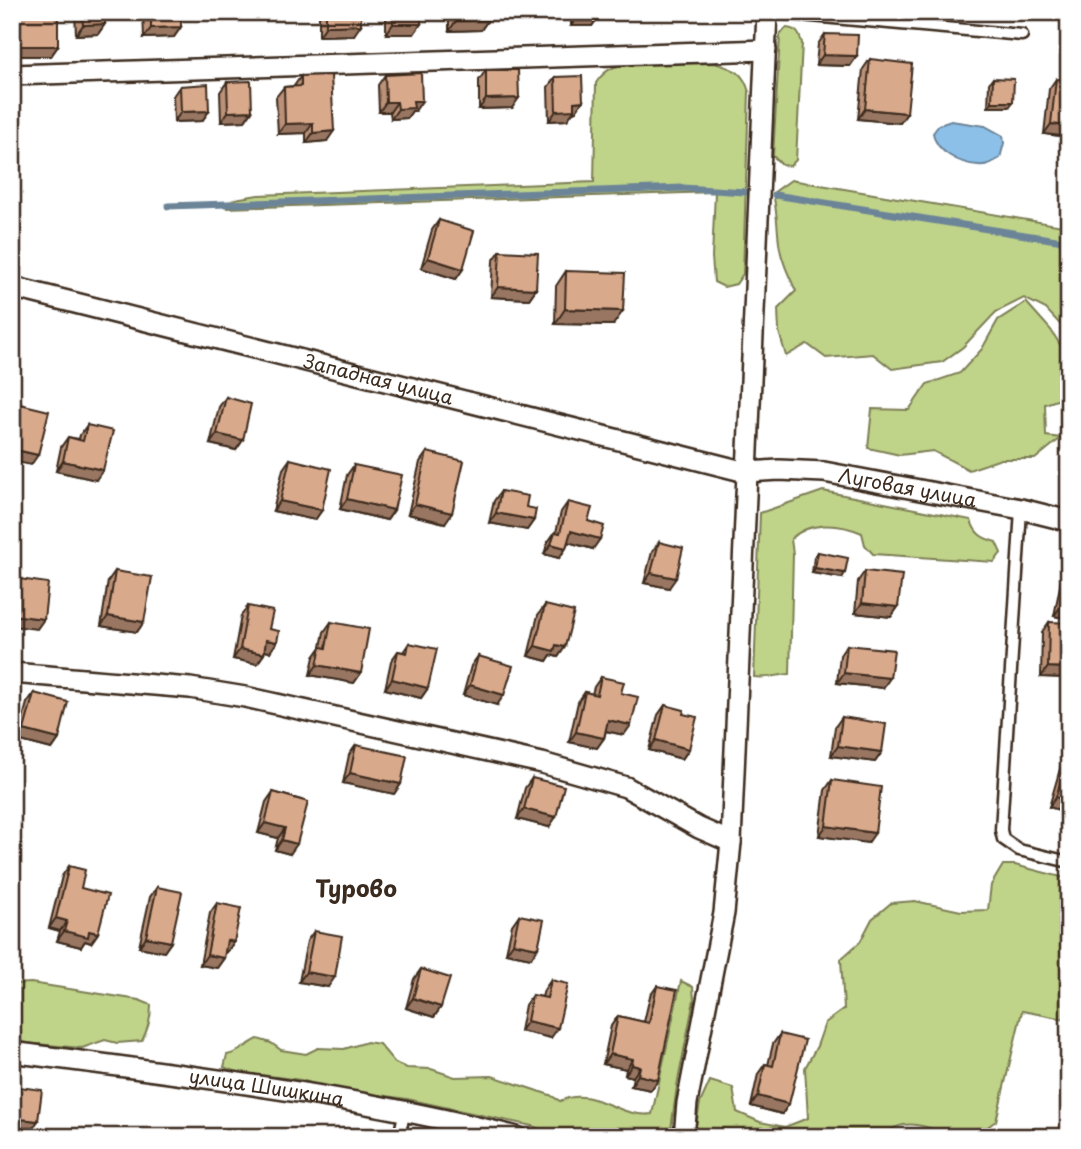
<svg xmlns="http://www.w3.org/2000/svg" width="1081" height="1149" font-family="'Playpen Sans',sans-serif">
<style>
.green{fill:#bfd389;stroke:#7d7e54;stroke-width:2}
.water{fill:#8cc0e9;stroke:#6c8498;stroke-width:2}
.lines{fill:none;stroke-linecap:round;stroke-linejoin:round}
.stream{stroke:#6c8498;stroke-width:7}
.service-casing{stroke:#3b2a1e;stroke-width:15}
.minor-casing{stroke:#3b2a1e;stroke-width:24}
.service{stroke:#fff;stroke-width:10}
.minor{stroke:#fff;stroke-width:19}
.wall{fill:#bb9178;stroke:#3b2a1e;stroke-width:2}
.shaded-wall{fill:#987662;stroke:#3b2a1e;stroke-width:2}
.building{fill:#d9a98c;stroke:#3b2a1e;stroke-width:2}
.labels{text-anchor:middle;stroke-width:7;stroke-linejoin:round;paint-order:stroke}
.street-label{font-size:19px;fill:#3b2a1e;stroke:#fff}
.quarter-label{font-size:23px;font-weight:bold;fill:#3b2a1e;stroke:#fff}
</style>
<rect width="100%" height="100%" fill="#fff"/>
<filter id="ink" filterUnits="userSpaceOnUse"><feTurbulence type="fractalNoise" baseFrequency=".0143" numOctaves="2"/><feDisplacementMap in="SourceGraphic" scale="14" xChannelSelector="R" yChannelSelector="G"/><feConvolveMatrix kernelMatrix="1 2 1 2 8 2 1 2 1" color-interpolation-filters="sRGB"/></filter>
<g filter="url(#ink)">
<g class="green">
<path d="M786 28C797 29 799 33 802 43L796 160 790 166 782 165 773 156 780 35Z"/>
<path d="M714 63C734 69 743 71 749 92L743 274 736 284 724 287 714 282 712 257 715 192 227 208V204L235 199 258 195 594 182 596 83C604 71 611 67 626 64Z"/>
<path d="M791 180 1069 227V334L1046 309 1024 298 996 312 963 347 942 362 892 369 873 354 826 358 807 344 786 356 779 332 778 309 796 291C789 276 781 260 779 243 777 226 777 211 773 193Z"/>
<path d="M1026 302 1051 330 1069 359V396L1045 404 1046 436 1061 438 1035 459H1001L969 470 933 451 900 455 868 448 872 409 909 410 927 384 960 373 982 349 998 320Z"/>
<path d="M823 491 971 520C975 534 982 538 996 542L1001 553 994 562 873 554 865 545 862 533C839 523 809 521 791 539L793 554 790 674C776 675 767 679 754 677L760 513Z"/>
<path d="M1003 865H1015L1069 879V1020L1022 1011 996 1121C989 1125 980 1135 973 1136 945 1141 919 1114 892 1129L891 1137H694L700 1103 710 1081 733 1088 737 1112 760 1122 785 1127 808 1118 805 1068 817 1046 825 1023 844 1009 841 959 860 942 872 919 891 903 915 901 961 911 988 910 991 885Z"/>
<path d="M681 981 693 987 694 1000 677 1086 670 1137 556 1135 532 1126 407 1099 327 1088 301 1080 235 1072 224 1067 227 1055C240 1053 247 1044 258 1039L271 1043 281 1050 306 1054 318 1048 344 1049 367 1042 379 1044 395 1063 407 1068 431 1069 455 1077 492 1076 550 1095 560 1101C593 1085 619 1119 652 1114Z"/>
<path d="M31 983 139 1000 151 1005C151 1019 148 1028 142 1041L117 1043 105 1040 82 1048 12 1042V984Z"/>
</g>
<path class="water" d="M951 121 985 126 1003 136 1004 143 1000 158C993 162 987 166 978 165 960 164 936 152 933 133L939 125Z"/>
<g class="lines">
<g class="stream">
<path d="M775 195 1069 242"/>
<path d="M168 206 683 188 745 192"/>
</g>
<g class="service-casing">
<g id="service">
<path d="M767 12 1022 35"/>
<path d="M1021 509 1001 830 1003 839 1019 850 1069 862"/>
<path d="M399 1137 405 1110"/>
</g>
</g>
<g class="minor-casing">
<g id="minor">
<path d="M12 75 766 50"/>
<path id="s1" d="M12 287 746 472 779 470 824 472 1021 509 1069 521"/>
<path d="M12 673 190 688 245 697 542 763 626 787 699 828 731 842"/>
<path id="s2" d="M12 1052C181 1075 352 1094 517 1137"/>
<path d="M684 1137 687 1103 724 913 731 842 767 12"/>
</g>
</g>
<use href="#service" class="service"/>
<use href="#minor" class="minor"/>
</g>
<g class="wall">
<path d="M32 12H58V46L51 56H12V20L17 13Z"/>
<path d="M75 12H105V24L98 34 76 35Z"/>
<path d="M143 12H181V27L174 37 144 38Z"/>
<path d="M320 12H361L354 35 319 36V15Z"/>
<path d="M386 12H421L414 34H386Z"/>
<path d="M449 12H488V20L481 30 449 31Z"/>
<path d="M571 12H599V16L592 26H571Z"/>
<path d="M825 34 857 56 850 66 816 65 818 44Z"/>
<path d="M870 59 907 113 900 123 858 119 863 69Z"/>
<path d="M486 70 512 108 479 109V80Z"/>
<path d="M385 75 415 111H412L407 118 391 119 390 112H379L378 85Z"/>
<path d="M301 76 327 141 306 143V133L278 134 276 97 284 87 294 86Z"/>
<path d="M555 77 576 111 573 112 567 120 549 121 548 87Z"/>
<path d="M993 78 1009 107H988L989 83Z"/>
<path d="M1056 79 1069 137 1044 134 1049 89Z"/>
<path d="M227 82 252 111 245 121 221 122 220 92Z"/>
<path d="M180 86 209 111 202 121 174 122 173 96Z"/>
<path d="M439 220 463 269 456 279 421 268 432 230Z"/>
<path d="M500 251 536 289 529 299 491 297 493 261Z"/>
<path d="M566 271 613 325 555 324 556 286Z"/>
<path d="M226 397 243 440 236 450 210 444 219 407Z"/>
<path d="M87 425 96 480 56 471 61 447 68 437 79 439 80 435Z"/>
<path d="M427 452 445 523 408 514 420 462Z"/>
<path d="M290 459 322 510 315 520 273 511 283 469Z"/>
<path d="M354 465 394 510 387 520 340 509 347 475Z"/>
<path d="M501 491 526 507 534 520 527 530 489 523 494 501Z"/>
<path d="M568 502 588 521 593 549 568 542 566 548 559 558 544 554 548 542 555 532H556L561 512Z"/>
<path d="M659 542 669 588 644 583 652 552Z"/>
<path d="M818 552 842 578 812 573 814 557Z"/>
<path d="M115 571 144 622 137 632 101 626 108 581Z"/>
<path d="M865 571 898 607 891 617 855 613 858 581Z"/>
<path d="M1068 571 1069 619 1054 616 1061 581Z"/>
<path d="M545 605 565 647 558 657 551 655 547 661 528 656 538 615Z"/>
<path d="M248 606 269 629 270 652 264 651V654L257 664 233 659 241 616Z"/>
<path d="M331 622 361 673 354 683 310 675 314 657 321 647 324 632Z"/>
<path d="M1049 622 1068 678 1041 677 1042 632Z"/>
<path d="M409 643 428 688 421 698 385 689 391 661 398 651 403 652Z"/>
<path d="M847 645 883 688 837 683 840 655Z"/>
<path d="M478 656 497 705 463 695 471 666Z"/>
<path d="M601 677 621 693 624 735 606 731 604 738 597 748 569 742 578 702 585 692 592 694 594 687Z"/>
<path d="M34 693 59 739 52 749 17 740 27 703Z"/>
<path d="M665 705 683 714 689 749 682 759 649 750 658 715Z"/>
<path d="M842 717 882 752 875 762 831 756 835 727Z"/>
<path d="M356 745 401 784 394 794 343 783 349 755Z"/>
<path d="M1069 753V813L1049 807 1062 762Z"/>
<path d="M532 778 549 827 517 819 525 788Z"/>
<path d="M832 780 868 843 819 836 825 790Z"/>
<path d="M273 792 308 802 290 854 275 850 278 838 258 833 266 802Z"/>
<path d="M69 866 81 888 98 933 91 943 85 941 81 947 57 941 60 931 49 928 62 876Z"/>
<path d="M157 887 171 942 164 952 139 947 150 897Z"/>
<path d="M217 903 234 942 227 952 225 951 224 958 217 968 200 965 210 913Z"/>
<path d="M519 915 531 958 506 953 512 925Z"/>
<path d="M314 931 328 987 299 982 307 941Z"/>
<path d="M421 969 441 1007 434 1017 406 1008 414 979Z"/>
<path d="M551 980V1038L520 1031 525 1005 532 995 542 997 544 990Z"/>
<path d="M657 986 658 1080 651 1090 631 1086 633 1077 625 1075 626 1069 603 1064 611 1026 618 1016 644 1022 650 996Z"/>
<path d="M780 1034 789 1104 782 1114 751 1106 758 1074 765 1064 768 1065 773 1044Z"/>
<path d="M1069 1109V1130L1065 1129Z"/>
</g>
<g class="shaded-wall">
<path d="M578 16H599L592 26H571Z"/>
<path d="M488 20 481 30 449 31 456 21Z"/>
<path d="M105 24 98 34 76 35 83 25Z"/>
<path d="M393 24H421L414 34H386Z"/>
<path d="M361 25 354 35 319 36 326 26Z"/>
<path d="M181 27 174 37 144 38 151 28Z"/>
<path d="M17 46H58L51 56H12V52Z"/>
<path d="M823 55 857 56 850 66 816 65Z"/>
<path d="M519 98 512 108 479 109 486 99Z"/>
<path d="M413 101H422L415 111H412L407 118 391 119 398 109Z"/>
<path d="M583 101 576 111 573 112 567 120 549 121 556 111 574 102Z"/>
<path d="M386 102H397L390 112H379Z"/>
<path d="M992 102H1013L1009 107H988Z"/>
<path d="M865 109 907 113 900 123 858 119Z"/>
<path d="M209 111 202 121 174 122 181 112Z"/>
<path d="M252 111 245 121 221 122 228 112Z"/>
<path d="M313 123 306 133 278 134 285 124Z"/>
<path d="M1051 124 1069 126V137L1044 134Z"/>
<path d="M334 131 327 141 306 143 313 133Z"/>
<path d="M428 258 463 269 456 279 421 268Z"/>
<path d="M498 287 536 289 529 299 491 297Z"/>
<path d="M565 309 623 311 613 325 555 324Z"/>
<path d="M217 434 243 440 236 450 210 444Z"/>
<path d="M12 449 38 455 31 465 12 461Z"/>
<path d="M63 461 103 470 96 480 56 471Z"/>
<path d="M347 499 394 510 387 520 340 509Z"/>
<path d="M280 501 322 510 315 520 273 511Z"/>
<path d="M415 504 452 513 445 523 408 514Z"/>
<path d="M496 513 534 520 527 530 489 523Z"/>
<path d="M571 531 600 539 593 549 564 541Z"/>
<path d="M551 544 566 548 559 558 544 554Z"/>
<path d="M815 568 845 573 842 578 812 573Z"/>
<path d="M651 573 676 578 669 588 644 583Z"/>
<path d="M862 603 898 607 891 617 855 613Z"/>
<path d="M1061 606 1069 607V619L1054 616Z"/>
<path d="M12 615 44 619 37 629 12 626Z"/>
<path d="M108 616 144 622 137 632 101 626Z"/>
<path d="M266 640 277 642 270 652 259 650Z"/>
<path d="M556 645 565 647 558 657 551 655 547 661 528 656 535 646Z"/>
<path d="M240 649 264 654 257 664 233 659Z"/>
<path d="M317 665 361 673 354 683 310 675Z"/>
<path d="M1048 667 1069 668 1068 678 1041 677Z"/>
<path d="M844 673 890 678 883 688 837 683Z"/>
<path d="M392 679 428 688 421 698 385 689Z"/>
<path d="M470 685 504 695 497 705 463 695Z"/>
<path d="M608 720 631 725 624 735 601 730Z"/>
<path d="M24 730 59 739 52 749 17 740Z"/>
<path d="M576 732 604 738 597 748 569 742Z"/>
<path d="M656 740 689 749 682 759 649 750Z"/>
<path d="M838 746 882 752 875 762 831 756Z"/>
<path d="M350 773 401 784 394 794 343 783Z"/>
<path d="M1056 797 1069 801V813L1049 807Z"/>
<path d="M524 809 556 817 549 827 517 819Z"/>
<path d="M265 823 285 828 278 838 258 833Z"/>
<path d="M826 826 875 833 868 843 819 836Z"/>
<path d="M282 840 297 844 290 854 275 850Z"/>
<path d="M56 918 67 921 60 931 49 928Z"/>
<path d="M64 931H89L98 933 91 943 85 941 81 947 57 941Z"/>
<path d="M146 937 171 942 164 952 139 947Z"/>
<path d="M227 940 234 942 227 952 220 950Z"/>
<path d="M513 943 538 948 531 958 506 953Z"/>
<path d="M207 955 224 958 217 968 200 965Z"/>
<path d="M306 972 335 977 328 987 299 982Z"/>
<path d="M413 998 441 1007 434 1017 406 1008Z"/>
<path d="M527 1021 558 1028 551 1038 520 1031Z"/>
<path d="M610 1054 633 1059 626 1069 603 1064Z"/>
<path d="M632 1065 640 1067 633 1077 625 1075Z"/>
<path d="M638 1075 658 1080 651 1090 631 1086Z"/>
<path d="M758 1096 789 1104 782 1114 751 1106Z"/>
<path d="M12 1118 38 1121 31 1131 12 1128Z"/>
</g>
<g class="building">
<path d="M58 12V46H17V13Z"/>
<path d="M82 12H105V24L83 25Z"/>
<path d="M151 12H181V27L151 28Z"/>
<path d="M326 12H361V25L326 26Z"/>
<rect x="393" y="12" width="28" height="12"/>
<path d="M456 12H488V20L456 21Z"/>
<rect x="578" y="12" width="21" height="4"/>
<path d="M825 34 858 35 857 56 823 55Z"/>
<path d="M870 59 912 64 907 113 865 109Z"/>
<path d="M486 70H518L519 98 486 99Z"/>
<path d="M421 73 422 101H413L414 108 398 109 397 102H386L385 75Z"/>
<path d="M331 75 334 131 313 133V123L285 124 284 87 301 86V76Z"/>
<path d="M582 76 583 101 574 102V110L556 111 555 77Z"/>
<path d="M993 78 1014 79 1013 102H992Z"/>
<path d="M1056 79 1069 80V126L1051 124Z"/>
<path d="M251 81 252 111 228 112 227 82Z"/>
<path d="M208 84 209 111 181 112 180 86Z"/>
<path d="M439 220 474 231 463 269 428 258Z"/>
<path d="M500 251 538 253 536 289 498 287Z"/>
<path d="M566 271 625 273 623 311 565 309Z"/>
<path d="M226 397 251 404 243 440 217 434Z"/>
<path d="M12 402 49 411 38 455 12 449Z"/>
<path d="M87 425 113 431 103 470 63 461 68 437 83 441Z"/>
<path d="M427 452 464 461 452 513 415 504Z"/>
<path d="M290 459 331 469 322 510 280 501Z"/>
<path d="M354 465 402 475 394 510 347 499Z"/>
<path d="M501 491 528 496 526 507 536 509 534 520 496 513Z"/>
<path d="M568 502 592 508 588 521 604 526 600 539 571 531 566 548 551 544 555 532 560 533Z"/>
<path d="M659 542 683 548 676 578 651 573Z"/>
<path d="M818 552 848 558 845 573 815 568Z"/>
<path d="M115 571 152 577 144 622 108 616Z"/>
<path d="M865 571 902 575 898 607 862 603Z"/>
<path d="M1068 571 1069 572V607L1061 606Z"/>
<path d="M12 578 48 583 44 619 12 615Z"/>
<path d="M545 605 574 612 565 647 556 645 554 651 535 646Z"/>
<path d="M248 606 273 611 269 629 279 631 277 642 266 640 264 654 240 649Z"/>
<path d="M331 622 369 629 361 673 317 665 321 647 326 648Z"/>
<path d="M1049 622 1069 623V668L1048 667Z"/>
<path d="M409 643 437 649 428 688 392 679 398 651 407 653Z"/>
<path d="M847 645 894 650 890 678 844 673Z"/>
<path d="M478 656 513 666 504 695 470 685Z"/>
<path d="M601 677 624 682 621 693 638 697 631 725 608 720 604 738 576 732 585 692 597 695Z"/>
<path d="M34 693 68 702 59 739 24 730Z"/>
<path d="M665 705 684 710 683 714 697 717 689 749 656 740Z"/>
<path d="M842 717 886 724 882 752 838 746Z"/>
<path d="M356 745 407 756 401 784 350 773Z"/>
<path d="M1069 753V801L1056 797Z"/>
<path d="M532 778 564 786 556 817 524 809Z"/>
<path d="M832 780 881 787 875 833 826 826Z"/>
<path d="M273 792 308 802 297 844 282 840 285 828 265 823Z"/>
<path d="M69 866 85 870 81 888 108 895 98 933 89 931 88 937 64 931 67 921 56 918Z"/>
<path d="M157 887 182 892 171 942 146 937Z"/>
<path d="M217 903 241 908 234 942 227 940 224 958 207 955Z"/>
<path d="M519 915 544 920 538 948 513 943Z"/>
<path d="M314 931 342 936 335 977 306 972Z"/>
<path d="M421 969 450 978 441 1007 413 998Z"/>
<path d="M551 980 568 984 558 1028 527 1021 532 995 547 998Z"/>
<path d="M657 986 677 990 658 1080 638 1075 640 1067 632 1065 633 1059 610 1054 618 1016 649 1023Z"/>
<path d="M780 1034 805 1040 789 1104 758 1096 765 1064 773 1066Z"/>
<path d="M12 1086 42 1090 38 1121 12 1118Z"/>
<path d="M910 1132 924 1137H908Z"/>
</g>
</g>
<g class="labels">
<g class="street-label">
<text dy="7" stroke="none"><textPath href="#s1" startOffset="378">Западная улица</textPath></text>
<text dy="7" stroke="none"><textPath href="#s1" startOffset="920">Луговая улица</textPath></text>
<text dy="7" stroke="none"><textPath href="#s2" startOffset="257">улица Шишкина</textPath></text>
</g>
<g class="quarter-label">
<text x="356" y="897">Турово</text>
</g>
</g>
<rect width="1081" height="1149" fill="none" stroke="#fff" stroke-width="42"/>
<rect x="21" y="21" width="1039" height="1107" fill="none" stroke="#3b2a1e" stroke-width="2.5" filter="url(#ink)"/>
</svg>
